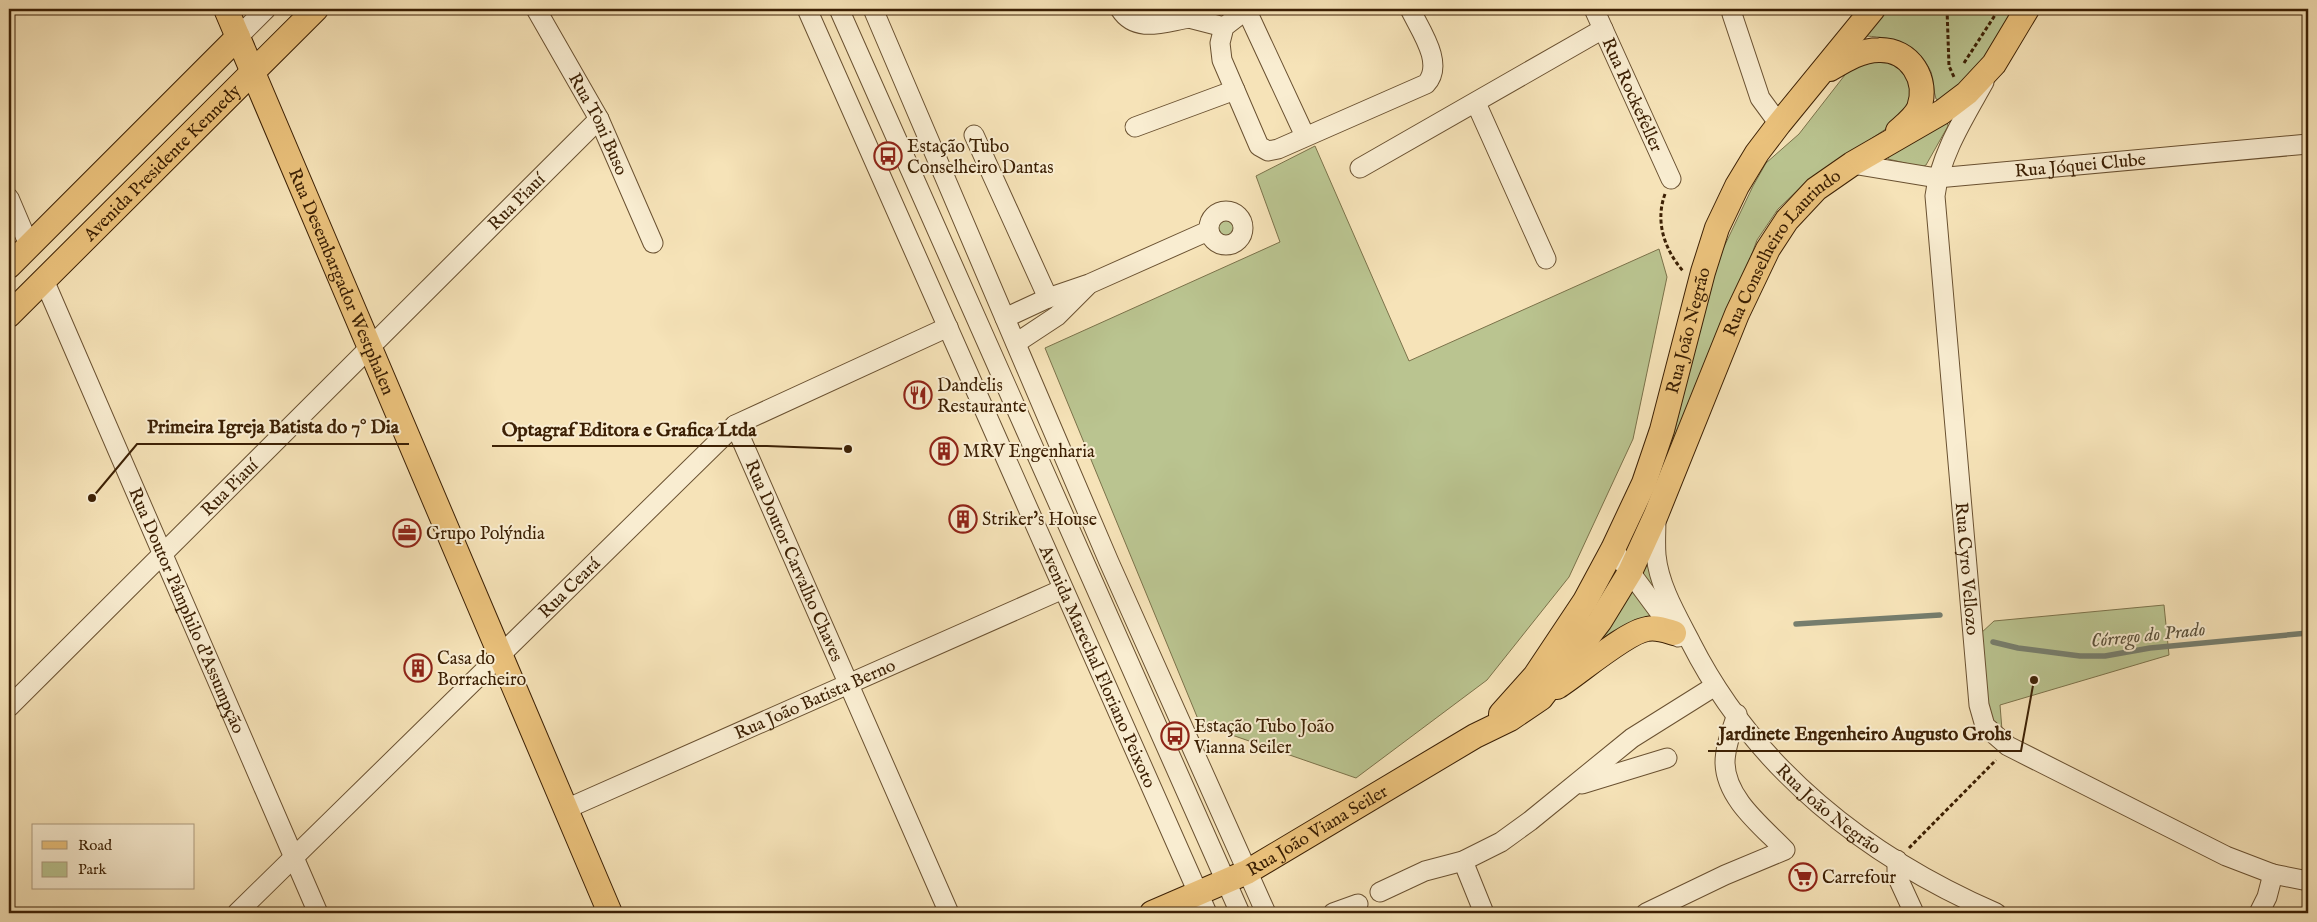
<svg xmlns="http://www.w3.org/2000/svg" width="2317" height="922" font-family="'IM FELL English',serif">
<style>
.green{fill:#bac490;stroke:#7b724a}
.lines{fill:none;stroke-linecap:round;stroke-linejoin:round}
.stream{stroke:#767e6e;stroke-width:5.5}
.minor-casing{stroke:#6a5131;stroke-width:21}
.major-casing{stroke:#3c2004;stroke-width:26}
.path{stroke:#3c2004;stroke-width:3;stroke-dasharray:4 2.5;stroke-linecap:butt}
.minor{stroke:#f9edd1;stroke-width:19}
.major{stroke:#ebc27c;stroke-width:24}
.labels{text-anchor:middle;stroke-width:4;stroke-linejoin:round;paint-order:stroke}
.street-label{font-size:18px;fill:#3c2004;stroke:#f9edd1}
.poi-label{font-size:18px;fill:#3c2004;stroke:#f9edd1;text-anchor:start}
.water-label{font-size:19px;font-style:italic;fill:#594f39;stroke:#f9edd1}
.leader{fill:none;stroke:#3c2004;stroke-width:2}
.callout-dot{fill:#3c2004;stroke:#f9edd1;stroke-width:2}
.callout-label{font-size:19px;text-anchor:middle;font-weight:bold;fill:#3c2004;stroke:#f9edd1;stroke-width:4;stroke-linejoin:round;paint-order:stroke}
</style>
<rect width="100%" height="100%" fill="#f6e3b8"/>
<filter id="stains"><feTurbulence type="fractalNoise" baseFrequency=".004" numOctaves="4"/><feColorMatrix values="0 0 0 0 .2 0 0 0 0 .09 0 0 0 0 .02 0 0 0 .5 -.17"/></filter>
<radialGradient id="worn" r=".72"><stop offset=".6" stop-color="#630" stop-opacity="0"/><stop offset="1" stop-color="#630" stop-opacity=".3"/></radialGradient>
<g class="green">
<path d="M1886 9H2014C1996 38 1972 85 1941 101L1936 99C1933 90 1934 80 1931 72 1917 42 1895 38 1866 36Z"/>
<path d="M1866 60 1891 62 1902 69 1910 81 1913 95 1902 118 1804 184 1778 209 1757 240 1740 286 1658 482 1672 441 1706 303 1722 251 1753 186 1766 163 1799 134 1848 71Z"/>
<path d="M1947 121 1948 126 1926 165 1922 167 1888 159V157Z"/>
<path d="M1315 146 1409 361 1659 249 1667 277 1633 439 1569 577 1487 680 1356 778 1200 724 1045 348 1280 242 1256 176Z"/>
<circle cx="1226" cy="228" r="11"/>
<path d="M1648 560 1669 613 1641 572Z"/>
<path d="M1632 592 1635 593 1652 618 1577 663 1629 594Z"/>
<path d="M2164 605 2169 655 2000 705 2002 730 1991 721 1987 714 1980 634 1994 621Z"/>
</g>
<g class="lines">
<g class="stream">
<path d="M1796 624 1940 615"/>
<path d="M1993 642 2018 648 2080 656H2105L2150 648 2308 633"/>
</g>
<g class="minor-casing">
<g id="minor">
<path id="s1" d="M536 9 599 119 653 243"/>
<path id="s2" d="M807 9 1207 913"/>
<path d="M839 9 1240 913"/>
<path d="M873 9 1109 562 1266 913"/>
<path d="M1120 9C1136 34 1164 22 1189 18"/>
<path d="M1246 9 1305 136"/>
<path id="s3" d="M1594 9 1671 179"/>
<path d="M1246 10 1224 27 1220 43 1222 60 1259 146 1268 151 1278 149 1426 84C1445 64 1420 30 1410 9"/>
<path d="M1178 12 1189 18 1224 27"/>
<path d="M1732 14 1760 98 1779 124"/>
<path d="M238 37 266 9"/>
<path id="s4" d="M1984 82C1964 118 1940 155 1935 196L1979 705 1985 726 2008 746 2226 856 2273 874 2308 881"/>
<path d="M1476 103 1546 259"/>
<path d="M1135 127 1235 90"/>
<path d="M974 135 1048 298"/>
<path id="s5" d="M1852 164 1937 178 2308 144"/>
<path d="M1360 168 1603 29"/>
<path d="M9 198 29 245"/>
<circle cx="1226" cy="228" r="17"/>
<path id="s6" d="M44 280 318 913"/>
<path d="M1005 318 1048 298 1089 284 1208 231"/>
<path d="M1016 343 1057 316 1087 286"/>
<path id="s7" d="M735 425 949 913"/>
<path id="s8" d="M1656 517C1656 530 1655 543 1656 555 1659 586 1677 616 1691 643 1755 769 1867 857 1996 913"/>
<path d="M1613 549 1678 637"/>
<path id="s9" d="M9 707 599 119"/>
<path d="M1582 784 1667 758"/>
<path id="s10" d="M566 809 1063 589"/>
<path d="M1897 860V876L1914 913"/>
<path d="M1463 861 1484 913"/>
<path d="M1380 892 1425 871 1463 861 1501 842 1530 821 1632 738 1715 686"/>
<path id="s11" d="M237 913 735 425 948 327"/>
<path d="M1333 913 1358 904"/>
<path d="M1646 913 1725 875 1785 850C1762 826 1726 799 1725 763 1725 746 1732 730 1737 714"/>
<path d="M2259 913 2267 897 2273 874"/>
</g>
</g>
<g class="major-casing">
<g id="major">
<path id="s12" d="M226 9 610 913"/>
<path d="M1830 69C1845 60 1861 50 1879 50 1910 49 1929 80 1919 108 1915 117 1906 124 1898 131"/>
<path d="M9 266 238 37"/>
<path id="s13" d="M9 315 316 9"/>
<path d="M1557 687C1578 674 1626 632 1647 629 1657 627 1664 630 1674 633"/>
<path id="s14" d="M1501 714 1535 676 1585 601 1613 549 1644 483 1662 430 1703 272 1717 228 1737 186 1757 153 1779 124 1873 9"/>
<path id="s15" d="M1152 913 1247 872 1475 736 1510 719 1541 698 1600 621 1630 572 1656 515 1737 314 1768 249 1787 220 1816 189 1852 164 1942 112 1967 93 1994 64 2027 9"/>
</g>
</g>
<g class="path">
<path d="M1947 9 1949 66 1954 77"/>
<path d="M1964 63 1999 9"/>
<path d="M1665 194C1655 221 1664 249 1683 271"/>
<path d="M1909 848 1996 760"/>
</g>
<use href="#minor" class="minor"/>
<use href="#major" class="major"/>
</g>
<defs>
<g id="bus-ring" transform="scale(1.4375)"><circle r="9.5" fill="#f9edd1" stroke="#8f2418" stroke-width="1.5"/><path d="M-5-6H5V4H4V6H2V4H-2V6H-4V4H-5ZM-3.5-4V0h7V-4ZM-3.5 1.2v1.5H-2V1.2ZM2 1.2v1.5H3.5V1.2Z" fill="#8f2418"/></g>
<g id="restaurant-ring" transform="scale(1.4375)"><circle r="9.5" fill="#f9edd1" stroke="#8f2418" stroke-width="1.5"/><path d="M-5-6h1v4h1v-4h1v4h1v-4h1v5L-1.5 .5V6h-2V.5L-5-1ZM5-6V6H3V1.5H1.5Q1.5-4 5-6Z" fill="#8f2418"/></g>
<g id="building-ring" transform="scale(1.4375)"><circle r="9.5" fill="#f9edd1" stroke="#8f2418" stroke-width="1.5"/><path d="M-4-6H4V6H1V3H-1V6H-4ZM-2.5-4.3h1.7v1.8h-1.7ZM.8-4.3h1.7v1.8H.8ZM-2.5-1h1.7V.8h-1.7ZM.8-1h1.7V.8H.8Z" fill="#8f2418"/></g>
<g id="office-ring" transform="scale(1.4375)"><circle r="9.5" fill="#f9edd1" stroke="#8f2418" stroke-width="1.5"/><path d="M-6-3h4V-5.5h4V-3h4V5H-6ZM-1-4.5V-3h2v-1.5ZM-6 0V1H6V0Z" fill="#8f2418"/></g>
<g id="supermarket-ring" transform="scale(1.4375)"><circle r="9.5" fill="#f9edd1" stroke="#8f2418" stroke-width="1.5"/><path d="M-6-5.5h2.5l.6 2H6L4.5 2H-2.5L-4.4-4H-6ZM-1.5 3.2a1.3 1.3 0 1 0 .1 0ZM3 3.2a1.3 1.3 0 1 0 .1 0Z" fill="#8f2418"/></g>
</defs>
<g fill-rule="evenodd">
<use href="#bus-ring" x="888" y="156"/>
<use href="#restaurant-ring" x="918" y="395"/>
<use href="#building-ring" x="944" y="451"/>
<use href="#building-ring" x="963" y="519"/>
<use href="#office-ring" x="407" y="533"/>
<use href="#building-ring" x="418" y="668"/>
<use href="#bus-ring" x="1175" y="736"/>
<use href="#supermarket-ring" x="1803" y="877"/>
</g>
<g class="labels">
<g class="street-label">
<text dy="6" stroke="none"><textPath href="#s3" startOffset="94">Rua Rockefeller</textPath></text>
<text dy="6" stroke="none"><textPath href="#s1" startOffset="131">Rua Toni Buso</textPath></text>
<text dy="6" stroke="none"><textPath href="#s13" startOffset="216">Avenida Presidente Kennedy</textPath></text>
<text dy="6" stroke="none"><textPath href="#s5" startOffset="230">Rua Jóquei Clube</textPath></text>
<text dy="6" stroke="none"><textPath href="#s9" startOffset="716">Rua Piauí</textPath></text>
<text dy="6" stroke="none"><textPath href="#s15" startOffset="956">Rua Conselheiro Laurindo</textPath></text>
<text dy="6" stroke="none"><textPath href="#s12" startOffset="296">Rua Desembargador Westphalen</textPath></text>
<text dy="6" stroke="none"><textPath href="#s14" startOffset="432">Rua João Negrão</textPath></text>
<text dy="6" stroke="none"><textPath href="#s9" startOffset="311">Rua Piauí</textPath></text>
<text dy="6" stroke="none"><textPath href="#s7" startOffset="148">Rua Doutor Carvalho Chaves</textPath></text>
<text dy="6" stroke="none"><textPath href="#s4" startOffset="499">Rua Cyro Vellozo</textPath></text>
<text dy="6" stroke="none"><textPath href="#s11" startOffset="465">Rua Ceará</textPath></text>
<text dy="6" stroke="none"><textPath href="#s6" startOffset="360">Rua Doutor Pâmphilo d'Assumpção</textPath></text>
<text dy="6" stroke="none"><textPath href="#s2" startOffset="719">Avenida Marechal Floriano Peixoto</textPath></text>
<text dy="6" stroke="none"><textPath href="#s10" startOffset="272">Rua João Batista Berno</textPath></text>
<text dy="6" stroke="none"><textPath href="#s8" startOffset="351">Rua João Negrão</textPath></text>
<text dy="6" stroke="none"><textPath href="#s15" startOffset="185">Rua João Viana Seiler</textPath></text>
</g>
<g class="poi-label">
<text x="907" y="152">Estação Tubo<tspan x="907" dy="21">Conselheiro Dantas</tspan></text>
<text x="937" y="391">Dandelis<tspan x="937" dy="21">Restaurante</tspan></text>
<text x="963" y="457">MRV Engenharia</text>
<text x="982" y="525">Striker's House</text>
<text x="426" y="539">Grupo Polýndia</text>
<text x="437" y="664">Casa do<tspan x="437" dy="21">Borracheiro</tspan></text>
<text x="1194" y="732">Estação Tubo João<tspan x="1194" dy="21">Vianna Seiler</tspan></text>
<text x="1822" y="883">Carrefour</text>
</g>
<g class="water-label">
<text transform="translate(2148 634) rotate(-6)" y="7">Córrego do Prado</text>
</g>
</g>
<path class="leader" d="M92 498L137 444H409M848 449L767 446H492M2034 680L2021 751H1708"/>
<g class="callout-dot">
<circle cx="92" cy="498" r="5"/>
<circle cx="848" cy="449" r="5"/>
<circle cx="2034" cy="680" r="5"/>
</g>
<g class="callout-label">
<text x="273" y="433">Primeira Igreja Batista do 7° Dia</text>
<text x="629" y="436">Optagraf Editora e Grafica Ltda</text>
<text x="1865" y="740">Jardinete Engenheiro Augusto Grohs</text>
</g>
<rect width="2317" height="922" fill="none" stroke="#f6e3b8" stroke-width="30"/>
<rect x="10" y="10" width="2297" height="902" fill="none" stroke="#3c2004" stroke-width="2.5"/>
<rect x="15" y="15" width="2287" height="892" fill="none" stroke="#3c2004"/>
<rect x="32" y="824" width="162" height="65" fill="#f9edd1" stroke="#ad9b7f"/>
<rect x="42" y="841" width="25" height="8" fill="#ebc27c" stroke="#ad9b7f"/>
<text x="78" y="850" font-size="15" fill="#3c2004">Road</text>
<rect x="42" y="862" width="25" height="15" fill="#bac490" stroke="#ad9b7f"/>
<text x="78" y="874" font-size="15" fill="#3c2004">Park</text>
<rect width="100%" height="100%" filter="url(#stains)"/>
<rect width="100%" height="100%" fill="url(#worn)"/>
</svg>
